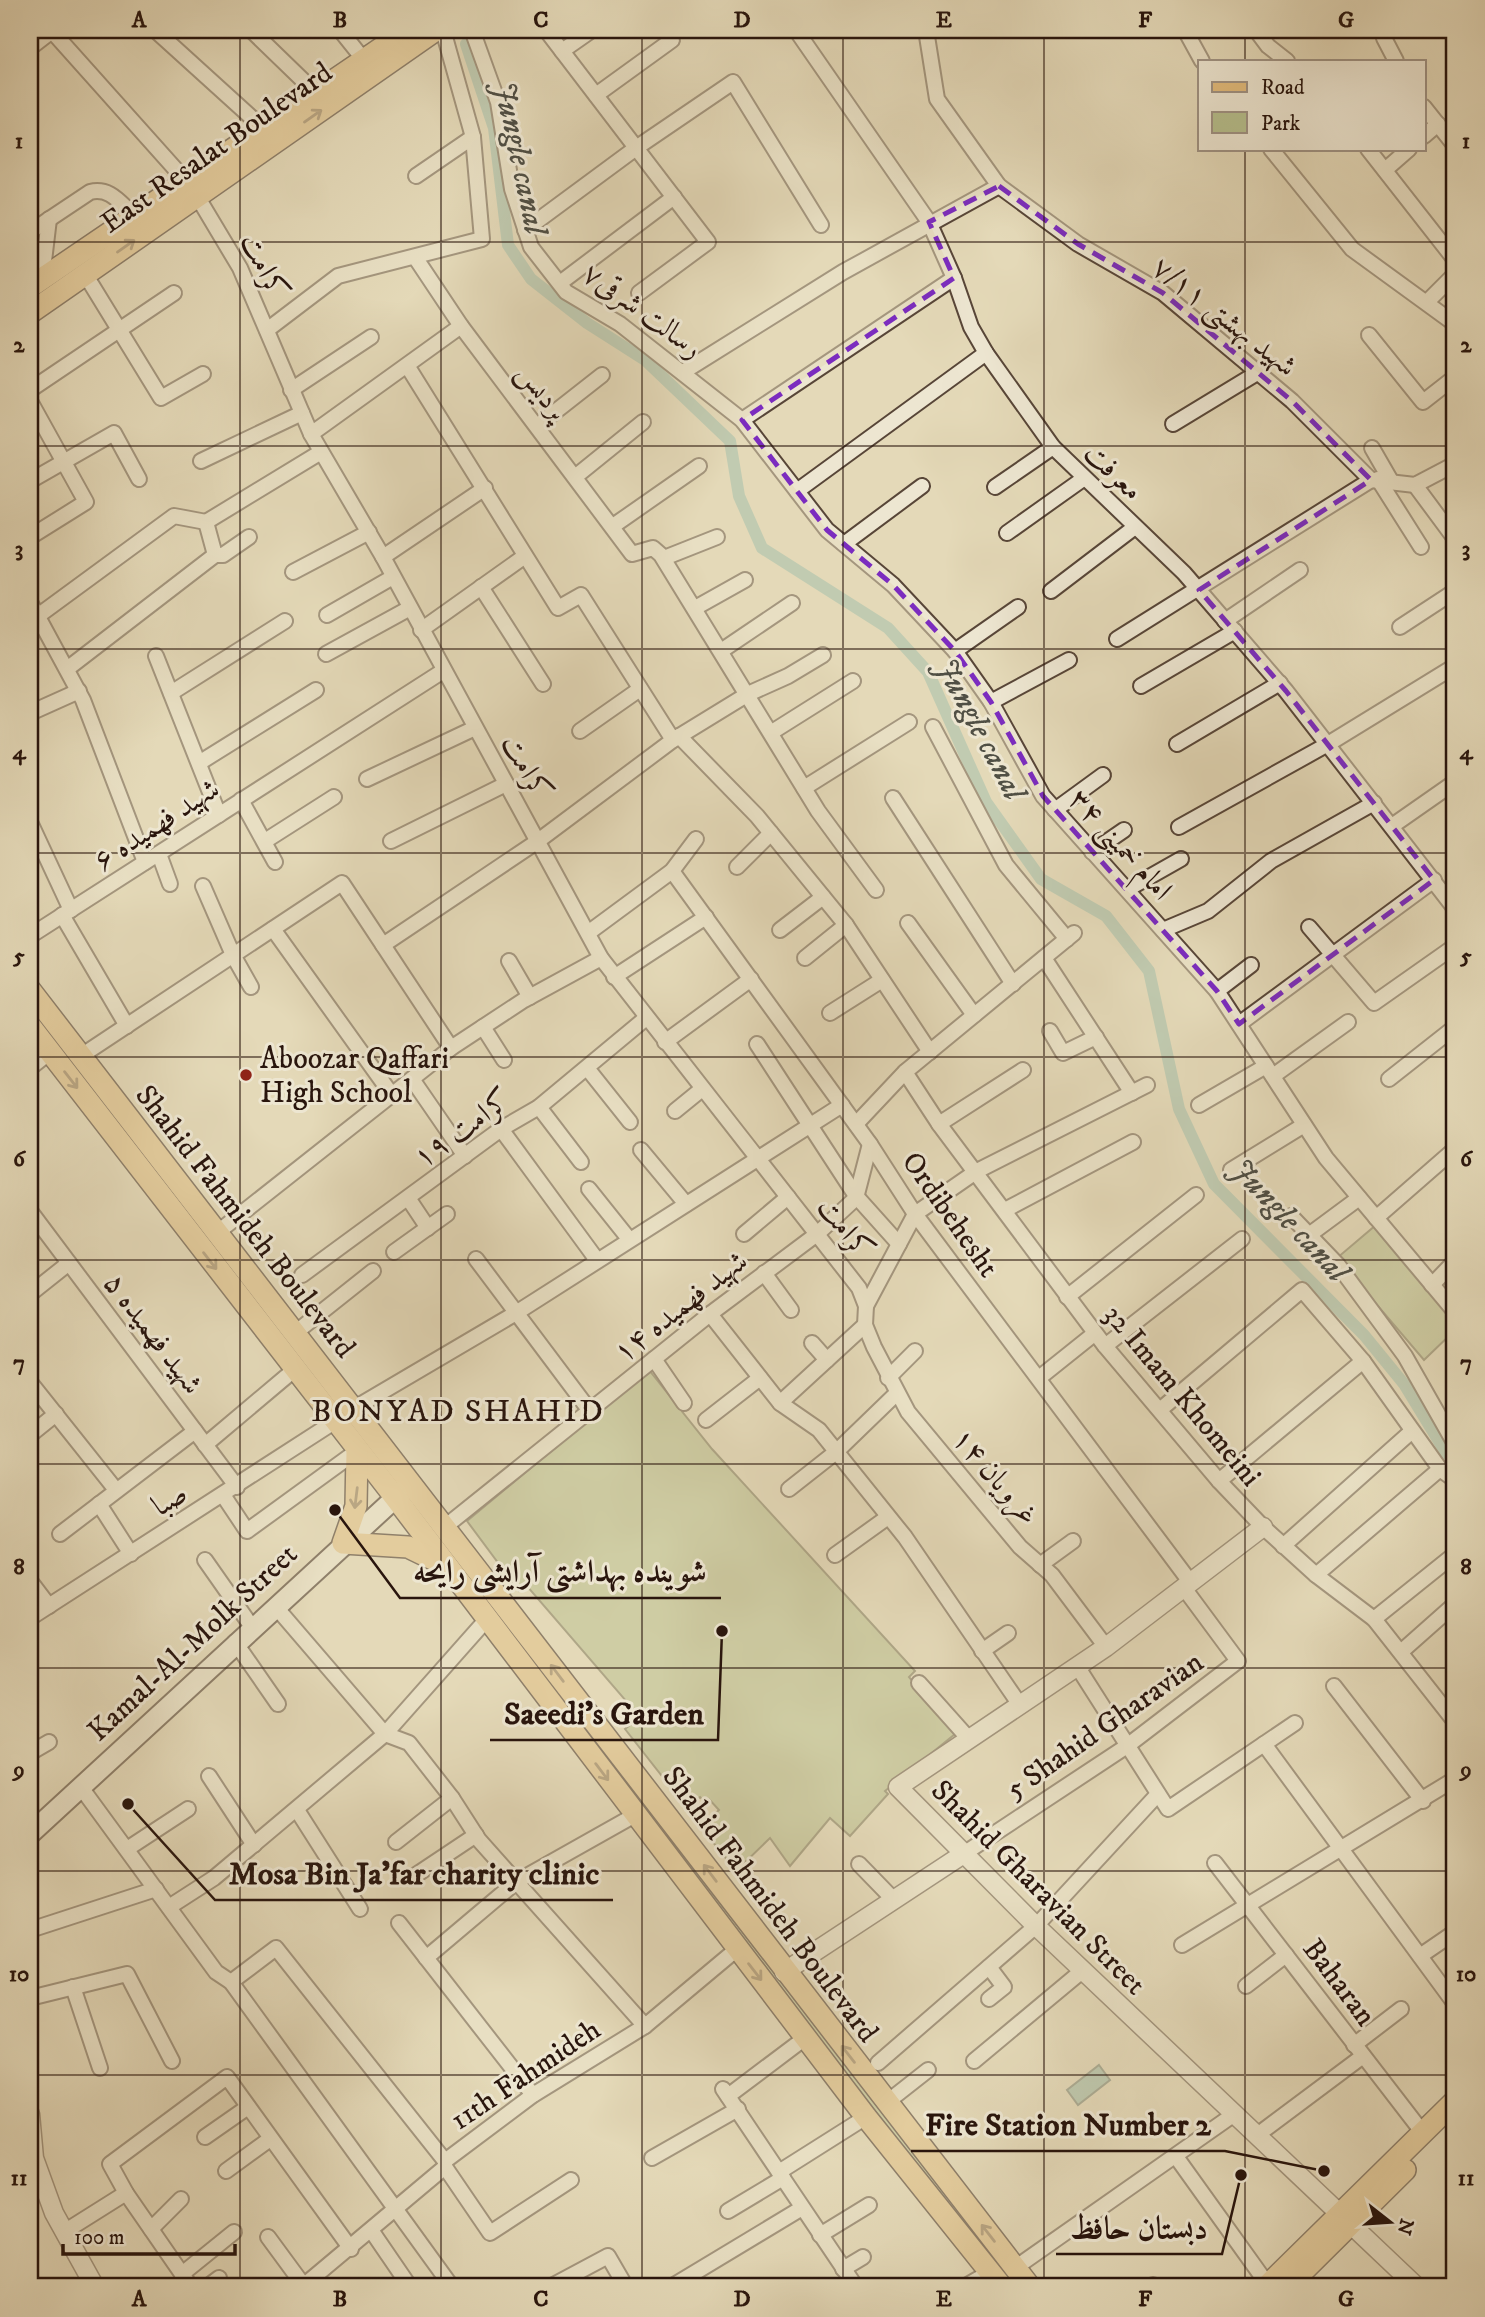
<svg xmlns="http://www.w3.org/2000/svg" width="1485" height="2317" font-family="'IM FELL DW Pica',Amiri,serif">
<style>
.green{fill:#b6bf8d;stroke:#706a4d;stroke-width:2}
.water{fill:#97bba9;stroke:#6b796b;stroke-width:2}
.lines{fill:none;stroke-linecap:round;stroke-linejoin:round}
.canal{stroke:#97bba9;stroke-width:12}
.minor-casing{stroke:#584638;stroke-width:18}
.tertiary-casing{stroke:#584638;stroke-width:21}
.secondary-casing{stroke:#29150d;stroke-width:23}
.primary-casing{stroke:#29150d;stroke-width:24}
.minor{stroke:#ede6d1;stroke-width:14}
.tertiary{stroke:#ede6d1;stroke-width:18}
.secondary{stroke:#ede6d1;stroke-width:19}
.primary{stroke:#e2bc7c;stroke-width:21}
.oneway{stroke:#866844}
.marked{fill:none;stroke:#7b2cbf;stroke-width:5;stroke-dasharray:14 9;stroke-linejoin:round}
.grid{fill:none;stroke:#29150d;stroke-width:2;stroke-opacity:0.55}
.poi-dot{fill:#8f2418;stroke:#ede6d1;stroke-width:2.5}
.labels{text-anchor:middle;stroke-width:6;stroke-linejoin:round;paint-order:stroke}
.street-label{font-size:30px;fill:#29150d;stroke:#ede6d1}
.poi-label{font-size:30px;fill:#29150d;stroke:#ede6d1;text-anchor:start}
.water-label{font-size:32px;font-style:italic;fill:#504f44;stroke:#ede6d1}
.neighbourhood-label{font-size:32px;letter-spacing:2px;fill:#29150d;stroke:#ede6d1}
.leader{fill:none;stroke:#29150d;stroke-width:2.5}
.callout-dot{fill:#29150d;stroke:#ede6d1;stroke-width:2.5}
.callout-label{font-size:32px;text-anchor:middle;font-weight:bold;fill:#29150d;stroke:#ede6d1;stroke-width:6;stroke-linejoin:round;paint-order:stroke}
.neatline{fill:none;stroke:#29150d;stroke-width:2.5}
.grid-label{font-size:23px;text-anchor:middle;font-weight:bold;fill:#29150d}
</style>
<rect width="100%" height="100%" fill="#e4d9b8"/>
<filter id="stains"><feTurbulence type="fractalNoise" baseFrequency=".00286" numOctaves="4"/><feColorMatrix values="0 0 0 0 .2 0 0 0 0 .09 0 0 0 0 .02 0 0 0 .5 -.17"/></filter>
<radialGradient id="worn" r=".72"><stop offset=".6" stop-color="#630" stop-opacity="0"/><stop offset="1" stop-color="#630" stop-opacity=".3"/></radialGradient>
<g class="green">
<path d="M1376 1225 1455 1320V1330L1424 1360 1337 1258Z"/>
<path d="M649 1370 712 1449 915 1671 909 1677 955 1734 885 1791 888 1794 850 1836 830 1818 790 1866 770 1838 736 1871 701 1827 719 1810 709 1799 705 1802 700 1797 687 1808 625 1729 640 1717 527 1586 519 1591 467 1521Z"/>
<path d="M415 1510 447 1543 634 1793 607 1765Z"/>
<path d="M654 1827 670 1839 1019 2287H1012Z"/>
</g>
<path class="water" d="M1099 2065 1110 2080 1078 2105 1067 2090Z"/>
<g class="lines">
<path class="canal" d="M466 44 494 128 508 245 531 279 587 323 645 360 730 441 739 496 762 548 888 628 928 672 986 802 1041 879 1106 916 1149 971 1179 1109 1214 1184 1364 1335 1404 1384 1446 1453 1455 1460"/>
<g class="minor-casing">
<g id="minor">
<path d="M51 30 186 181"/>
<path d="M155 30 263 128"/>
<path d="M251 30 316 93"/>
<path d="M311 30H312"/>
<path d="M340 30 364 60"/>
<path d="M472 30 498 102 512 189 531 247 566 292 620 324 742 420 827 530 893 585 955 651 991 702 1043 796 1217 991 1326 1158 1455 1312"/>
<path d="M546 30 708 242 639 293"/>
<path d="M796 30 929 222 954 278 971 327 986 353 1053 447 1184 573 1286 691 1455 909"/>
<path d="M926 30 937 99 999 186 1078 244 1163 293 1292 401 1371 480"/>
<path d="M1185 30 1202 61"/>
<path d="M1256 30 1268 46 1287 61"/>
<path d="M1384 38 1396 61"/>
<path d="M30 48 52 31"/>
<path d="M562 51 592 30"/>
<path d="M596 95 672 40"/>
<path d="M1424 107 1455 146"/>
<path d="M1424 136 1438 124"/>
<path d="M1271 149 1352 249 1455 324"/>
<path d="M1368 149 1455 260"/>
<path d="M1385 170 1409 149"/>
<path d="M416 176 473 137"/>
<path d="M197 196 240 268 311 434 383 557 601 958 859 1288 866 1306 865 1325 874 1347 908 1412 1020 1547 1052 1575 1106 1647"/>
<path d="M525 230 636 148 733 82 821 225"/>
<path d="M30 232 90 192C110 187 120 203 134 215"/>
<path d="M415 257 461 326 632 554 653 548 661 555 818 811 876 890"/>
<path d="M85 274 161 398 203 374"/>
<path d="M42 278 49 219"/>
<path d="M560 283 674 197"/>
<path d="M1427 302 1455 274"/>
<path d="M267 330 338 276 482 239 473 137 443 30"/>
<path d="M1369 335 1423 402 1455 377"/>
<path d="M408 367 558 608 581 595 673 740"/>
<path d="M683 372 843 272 999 186"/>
<path d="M30 390 174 293"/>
<path d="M291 390 371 337"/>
<path d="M30 401 86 502 30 537"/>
<path d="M742 420 954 278"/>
<path d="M1173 424 1257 373"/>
<path d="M537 426 602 375"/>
<path d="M311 434 461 326"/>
<path d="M1372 448 1391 481"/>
<path d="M201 461 302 413"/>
<path d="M575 477 643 422"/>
<path d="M1378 479 1421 547"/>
<path d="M1371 480 1415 485 1455 464"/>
<path d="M30 481 114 433 139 479"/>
<path d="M1415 485 1455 539"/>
<path d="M995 487 1053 447"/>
<path d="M797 491 986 353"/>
<path d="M206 522 321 452"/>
<path d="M613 526 699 466"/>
<path d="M1007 533 1083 479"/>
<path d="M844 544 922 486"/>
<path d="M215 555H223L249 537"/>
<path d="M383 557 485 488"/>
<path d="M664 558 717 537"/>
<path d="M293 572 369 532"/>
<path d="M481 587 543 684"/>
<path d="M1051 591 1135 527"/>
<path d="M30 602 83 700 145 862"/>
<path d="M695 608 745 580"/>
<path d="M327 615 393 577"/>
<path d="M31 621 174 516 206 522"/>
<path d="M1225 621 1300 570"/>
<path d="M1400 627 1455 591"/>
<path d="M421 630 525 556"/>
<path d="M1117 639 1371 480"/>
<path d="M721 651 792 603"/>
<path d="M955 651 1018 607"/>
<path d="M326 654 410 608"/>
<path d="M156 656 219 815"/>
<path d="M67 669 215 555 206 522"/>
<path d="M1141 686 1235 631"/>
<path d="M171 693 285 621"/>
<path d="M991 702 1069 660"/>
<path d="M30 713 79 691"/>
<path d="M933 727 1006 865 1067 939"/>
<path d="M580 731 640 689"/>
<path d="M772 732 853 681"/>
<path d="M679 736 757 816 846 925 930 1052"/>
<path d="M1177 744 1280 683"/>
<path d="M199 763 316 690"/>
<path d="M367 779 475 728"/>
<path d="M804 788 909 722"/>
<path d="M893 798 1013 984"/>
<path d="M241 800 275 862"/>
<path d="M1055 810 1103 775"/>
<path d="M30 822 71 910"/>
<path d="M1392 826 1455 782"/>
<path d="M1179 827 1328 744 1455 666"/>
<path d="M265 841 334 797"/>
<path d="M391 841 506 784"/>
<path d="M1092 852 1124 830"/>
<path d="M159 854 170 884"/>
<path d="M737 867 771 833"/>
<path d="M672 871 870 1144 915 1214 1191 1583"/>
<path d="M203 886 233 955 251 987"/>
<path d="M1128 889 1181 859"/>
<path d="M62 915 127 1026"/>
<path d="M908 923 974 1015"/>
<path d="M1309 927 1374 1003 1455 946"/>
<path d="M273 929 392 1095"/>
<path d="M780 930 823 897"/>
<path d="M1163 930 1208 911 1271 861 1374 803"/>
<path d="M588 933 672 871 696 839"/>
<path d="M30 936 443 671"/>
<path d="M383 945 538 841 673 740 748 694 788 676 823 655"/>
<path d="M805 958 846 925"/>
<path d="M1044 958 1132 1093"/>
<path d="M509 961 530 997"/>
<path d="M614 977 706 917"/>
<path d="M1217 991 1251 965"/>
<path d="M830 1013 882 980"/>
<path d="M1239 1024 1434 880"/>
<path d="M483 1027 504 1060"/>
<path d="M1050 1031 1063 1053 1096 1037"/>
<path d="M665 1042 751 979"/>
<path d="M757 1044 856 1196 899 1244"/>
<path d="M81 1056 342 883 451 1048"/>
<path d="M30 1068 50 1052"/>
<path d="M587 1068 630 1122"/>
<path d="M905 1072 939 1124 1105 1346 1219 1481 1263 1527 1316 1575 1374 1619 1455 1722"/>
<path d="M1273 1076 1348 1022"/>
<path d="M412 1079 465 1156"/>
<path d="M1389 1079 1455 1027"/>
<path d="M1199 1105 1266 1066"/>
<path d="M539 1107 581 1162"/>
<path d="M675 1111 702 1089"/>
<path d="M856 1124 905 1072 1074 933"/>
<path d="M939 1124 1023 1070"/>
<path d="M501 1129 597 1260"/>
<path d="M641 1150 686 1204"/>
<path d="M1231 1170 1304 1125"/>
<path d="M589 1189 629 1239"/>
<path d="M408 1198 428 1228"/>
<path d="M1005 1210 1133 1142"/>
<path d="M30 1211 237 1487"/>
<path d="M1291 1216 1338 1265 1405 1356 1455 1444"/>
<path d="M1376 1218 1455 1149"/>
<path d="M218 1232 451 1048 524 1000 601 958"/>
<path d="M744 1234 788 1197"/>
<path d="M1309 1235 1359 1198"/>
<path d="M394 1252 447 1214"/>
<path d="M476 1259 590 1411"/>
<path d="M764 1273 791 1310"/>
<path d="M302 1275 501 1129 539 1107 646 1018"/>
<path d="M1432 1285 1455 1261"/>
<path d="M30 1294 69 1263"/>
<path d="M1067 1297 1196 1195"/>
<path d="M866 1306 915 1214 977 1171 1147 1085"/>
<path d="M710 1314 780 1403 819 1430 905 1537 1020 1705"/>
<path d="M295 1333 373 1271"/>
<path d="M812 1343 827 1360"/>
<path d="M1105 1346 1242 1239"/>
<path d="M654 1359 684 1403"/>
<path d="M888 1378 915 1351"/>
<path d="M1039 1378 1094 1334"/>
<path d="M30 1382 116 1490"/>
<path d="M780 1403 865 1325"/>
<path d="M353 1409 516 1313 842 1105"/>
<path d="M1161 1409 1302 1290 1363 1361 1440 1469 1455 1480"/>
<path d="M706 1420 760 1378"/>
<path d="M30 1435 56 1414"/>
<path d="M205 1445 294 1370"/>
<path d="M1219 1481 1363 1361"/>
<path d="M789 1489 836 1452 897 1393"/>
<path d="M223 1495 247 1531 357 1451"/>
<path d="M99 1504 131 1554"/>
<path d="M446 1526 710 1314 817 1234 856 1198 870 1144"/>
<path d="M60 1534 195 1431"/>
<path d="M1283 1546 1412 1431"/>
<path d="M835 1555 888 1517"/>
<path d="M205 1560 252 1627"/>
<path d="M1040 1565 1073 1541"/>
<path d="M1316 1575 1440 1469"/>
<path d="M30 1581 49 1606"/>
<path d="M275 1606 385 1734 409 1743 452 1798 479 1840 645 2026"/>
<path d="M30 1618 334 1422"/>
<path d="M1374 1619 1455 1554"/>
<path d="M235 1642 278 1704"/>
<path d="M982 1651 1008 1633"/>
<path d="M1402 1651 1455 1604"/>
<path d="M1077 1666 1168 1809 1295 1723"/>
<path d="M919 1683 969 1739"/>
<path d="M1334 1686 1423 1801"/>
<path d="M1264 1744 1455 2004"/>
<path d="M30 1753 49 1742"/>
<path d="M209 1776 254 1845"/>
<path d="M80 1786 216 1972 231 1982 452 2287"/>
<path d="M297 1810 360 1909"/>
<path d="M396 1842 452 1798"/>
<path d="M127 1849 188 1809"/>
<path d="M965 1853 1127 1746 1238 1661 1184 1588"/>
<path d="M1215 1863 1423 2133"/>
<path d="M859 1864 894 1900"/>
<path d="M416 1875 476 1835"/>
<path d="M169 1907 214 1878 385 1734 487 1619"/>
<path d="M399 1923 533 2095"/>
<path d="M30 1930 156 1889"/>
<path d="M1182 1945 1455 1779"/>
<path d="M1420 1956 1455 1932"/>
<path d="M426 1958 516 1882 635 1815"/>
<path d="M989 1967 1004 1987 989 1999"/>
<path d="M231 1982 276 1948 445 2161"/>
<path d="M1246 1986 1286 1955"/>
<path d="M73 1987 100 2068"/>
<path d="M30 1998 127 1974 172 2061"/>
<path d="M1354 2045 1401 2009"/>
<path d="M974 2061 1082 1971"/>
<path d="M878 2063 1036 1926 1158 1794"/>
<path d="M723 2089 856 2287"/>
<path d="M728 2096 805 2038"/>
<path d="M886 2103 928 2070"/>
<path d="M1264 2130 1363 2056"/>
<path d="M205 2137 248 2107"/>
<path d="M652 2158 738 2109"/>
<path d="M1177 2158 1268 2285"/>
<path d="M445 2167 490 2233 571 2180"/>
<path d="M226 2171 270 2139"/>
<path d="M779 2172 866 2117"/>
<path d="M728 2211 783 2178"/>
<path d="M151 2229 181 2199"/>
<path d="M371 2230 410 2287"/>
<path d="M64 2232 126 2193"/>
<path d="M820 2235 869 2205"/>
<path d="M268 2237 304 2286"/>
<path d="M1015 2268 1233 2115"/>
<path d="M843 2269 863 2257"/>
<path d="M182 2274 234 2232"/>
<path d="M1153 2285 1155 2287"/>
<path d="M191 2287 126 2193 110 2164 227 2077 351 2249"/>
<path d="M207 2287 219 2278"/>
<path d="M302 2287 445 2167V2161L533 2095 645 2026 737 1949"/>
<path d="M550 2287 608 2256 626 2287"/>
<path d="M671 2287 802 2208"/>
<path d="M964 2287 990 2272"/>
</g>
</g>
<g class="tertiary-casing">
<g id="tertiary">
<path d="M1263 1527 1106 1647 898 1787 1036 1926 1417 2287"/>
<path d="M784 1972 965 1853"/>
<path d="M30 2114 34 2158 54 2213 95 2287"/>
</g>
</g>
<g class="secondary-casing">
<path id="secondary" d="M30 1834 405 1489"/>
</g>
<g class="primary-casing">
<g id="primary">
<path d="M30 287 408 30"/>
<path d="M30 313 436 30"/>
<path d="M30 990 1030 2287"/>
<path d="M30 1026 395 1497 866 2117 1002 2287"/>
<path d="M357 1451 356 1506 343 1543 408 1547 441 1563"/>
<path d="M1266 2287 1455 2101"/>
<path d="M1287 2287 1405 2170"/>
</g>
</g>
<use href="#minor" class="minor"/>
<use href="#tertiary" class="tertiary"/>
<use href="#secondary" class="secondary"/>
<use href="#primary" class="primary"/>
</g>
<defs><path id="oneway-shaft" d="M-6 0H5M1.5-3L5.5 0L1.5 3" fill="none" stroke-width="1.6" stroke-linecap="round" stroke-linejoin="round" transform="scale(1.75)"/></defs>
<g class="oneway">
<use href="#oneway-shaft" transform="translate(313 116) rotate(-35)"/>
<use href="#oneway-shaft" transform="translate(126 246) rotate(-35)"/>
<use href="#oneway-shaft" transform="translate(71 1080) rotate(52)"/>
<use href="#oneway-shaft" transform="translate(210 1261) rotate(52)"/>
<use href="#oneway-shaft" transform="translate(356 1498) rotate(97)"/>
<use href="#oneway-shaft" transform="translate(557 1673) rotate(-127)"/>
<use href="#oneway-shaft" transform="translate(602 1772) rotate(53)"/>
<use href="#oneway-shaft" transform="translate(710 1873) rotate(-127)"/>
<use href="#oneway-shaft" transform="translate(755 1972) rotate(52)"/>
<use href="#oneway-shaft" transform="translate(848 2054) rotate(-128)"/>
<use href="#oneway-shaft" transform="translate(988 2233) rotate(-128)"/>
</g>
<path d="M0 0H1485V2317H0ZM999 186 1078 244 1163 293 1292 401 1371 480 1199 590 1286 691 1434 880 1239 1024 1217 991 1043 796 991 702 955 651 893 585 827 530 742 420 954 278 929 222Z" fill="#e4d9b8" fill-opacity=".55" fill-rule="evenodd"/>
<path class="marked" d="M999 186 1078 244 1163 293 1292 401 1371 480 1199 590 1286 691 1434 880 1239 1024 1217 991 1043 796 991 702 955 651 893 585 827 530 742 420 954 278 929 222Z"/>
<path class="grid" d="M240 30V2287M441 30V2287M642 30V2287M843 30V2287M1044 30V2287M1245 30V61M1245 149V2287M30 242H1455M30 446H1455M30 649H1455M30 853H1455M30 1057H1455M30 1260H1455M30 1464H1455M30 1668H1455M30 1871H1455M30 2075H1455"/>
<circle class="poi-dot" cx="246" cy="1075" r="7"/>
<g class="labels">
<g class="street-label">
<text transform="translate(216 147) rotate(-35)" y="10">East Resalat Boulevard</text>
<text transform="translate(265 266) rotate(64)" y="10">کرامت</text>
<text transform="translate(643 310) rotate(36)" y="10">رسالت شرقی۷</text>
<text transform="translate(1225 316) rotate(38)" y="10">شهید بهشتی ۷/۱۱</text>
<text transform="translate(543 391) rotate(53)" y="10">پردیس</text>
<text transform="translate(1114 471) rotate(44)" y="10">معرفت</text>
<text transform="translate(527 767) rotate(61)" y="10">کرامت</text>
<text transform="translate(156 824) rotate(-33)" y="10">شهید فهمیده ۶</text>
<text transform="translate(1121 844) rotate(48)" y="10">امام خمینی ۳۴</text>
<text transform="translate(462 1128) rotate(-35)" y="10">کرامت ۱۹</text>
<text transform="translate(951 1214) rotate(55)" y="10">Ordibehesht</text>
<text transform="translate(246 1221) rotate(52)" y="10">Shahid Fahmideh Boulevard</text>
<text transform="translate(846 1228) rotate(52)" y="10">کرامت</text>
<text transform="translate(680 1306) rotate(-38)" y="10">شهید فهمیده ۱۴</text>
<text transform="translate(154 1333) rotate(53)" y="10">شهید فهمیده ۵</text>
<text transform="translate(1183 1395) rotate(50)" y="10">32 Imam Khomeini</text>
<text transform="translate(996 1476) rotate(50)" y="10">غرویان ۱۴</text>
<text transform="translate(169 1499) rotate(-32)" y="10">صبا</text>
<text transform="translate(192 1642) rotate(-43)" y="10">Kamal-Al-Molk Street</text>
<text transform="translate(1104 1725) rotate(-35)" y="10">5 Shahid Gharavian</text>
<text transform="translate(1039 1887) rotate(45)" y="10">Shahid Gharavian Street</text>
<text transform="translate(771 1904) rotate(53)" y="10">Shahid Fahmideh Boulevard</text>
<text transform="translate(1340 1982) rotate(53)" y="10">Baharan</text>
<text transform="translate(525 2074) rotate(-34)" y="10">11th Fahmideh</text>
</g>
<g class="poi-label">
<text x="260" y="1068">Aboozar Qaffari<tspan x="260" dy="34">High School</tspan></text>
</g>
<g class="water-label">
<text transform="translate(521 157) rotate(78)" y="11">Jungle canal</text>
<text transform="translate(981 728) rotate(62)" y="11">Jungle canal</text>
<text transform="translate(1290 1219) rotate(47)" y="11">Jungle canal</text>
</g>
<g class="neighbourhood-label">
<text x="458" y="1421">BONYAD SHAHID</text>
</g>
</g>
<path class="leader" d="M335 1510L400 1598H721M722 1631L718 1740H490M128 1804L215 1900H613M1324 2171L1225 2151H911M1241 2175L1222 2254H1056"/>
<g class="callout-dot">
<circle cx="335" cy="1510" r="7"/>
<circle cx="722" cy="1631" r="7"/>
<circle cx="128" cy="1804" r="7"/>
<circle cx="1324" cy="2171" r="7"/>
<circle cx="1241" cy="2175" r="7"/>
</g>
<g class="callout-label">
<text x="560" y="1582">شوینده بهداشتی آرایشی رایحه</text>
<text x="604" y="1724">Saeedi's Garden</text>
<text x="414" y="1884">Mosa Bin Ja'far charity clinic</text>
<text x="1068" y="2135">Fire Station Number 2</text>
<text x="1139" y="2239">دبستان حافظ</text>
</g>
<rect width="1485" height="2317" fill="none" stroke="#e4d9b8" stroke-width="77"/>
<rect x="1198" y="60" width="228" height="91" fill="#ede6d1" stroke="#9f9283" stroke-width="2"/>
<rect x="1212" y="82" width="35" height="10" fill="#e2bc7c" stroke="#9f9283" stroke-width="2"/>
<text x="1261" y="94" font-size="21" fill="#29150d">Road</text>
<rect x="1212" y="112" width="35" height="21" fill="#b6bf8d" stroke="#9f9283" stroke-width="2"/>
<text x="1261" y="130" font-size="21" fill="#29150d">Park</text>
<g transform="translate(1390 2222) rotate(107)" stroke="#ede6d1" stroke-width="5" paint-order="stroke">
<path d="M0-5L12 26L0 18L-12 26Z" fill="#29150d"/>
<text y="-10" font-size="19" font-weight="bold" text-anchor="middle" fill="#29150d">N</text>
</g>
<path d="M63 2244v10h172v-10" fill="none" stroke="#29150d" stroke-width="3.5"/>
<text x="74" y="2244" font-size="21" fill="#29150d" stroke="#ede6d1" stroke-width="5" paint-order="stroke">100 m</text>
<rect x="38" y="38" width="1408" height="2240" class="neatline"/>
<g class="grid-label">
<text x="139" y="27">A</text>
<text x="340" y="27">B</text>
<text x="541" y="27">C</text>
<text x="742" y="27">D</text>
<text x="944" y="27">E</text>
<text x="1145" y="27">F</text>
<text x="1346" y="27">G</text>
<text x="19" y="148">1</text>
<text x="1466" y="148">1</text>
<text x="19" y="352">2</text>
<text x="1466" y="352">2</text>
<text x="19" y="556">3</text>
<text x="1466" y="556">3</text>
<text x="19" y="759">4</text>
<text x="1466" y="759">4</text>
<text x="19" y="963">5</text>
<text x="1466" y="963">5</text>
<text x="19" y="1166">6</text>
<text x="1466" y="1166">6</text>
<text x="19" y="1370">7</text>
<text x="1466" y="1370">7</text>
<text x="19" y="1574">8</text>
<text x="1466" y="1574">8</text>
<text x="19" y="1777">9</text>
<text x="1466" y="1777">9</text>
<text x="19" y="1981">10</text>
<text x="1466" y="1981">10</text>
<text x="19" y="2185">11</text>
<text x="1466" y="2185">11</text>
<text x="139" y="2306">A</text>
<text x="340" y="2306">B</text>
<text x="541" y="2306">C</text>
<text x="742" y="2306">D</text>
<text x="944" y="2306">E</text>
<text x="1145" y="2306">F</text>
<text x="1346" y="2306">G</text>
</g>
<rect width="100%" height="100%" filter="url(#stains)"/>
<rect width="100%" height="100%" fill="url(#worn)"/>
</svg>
